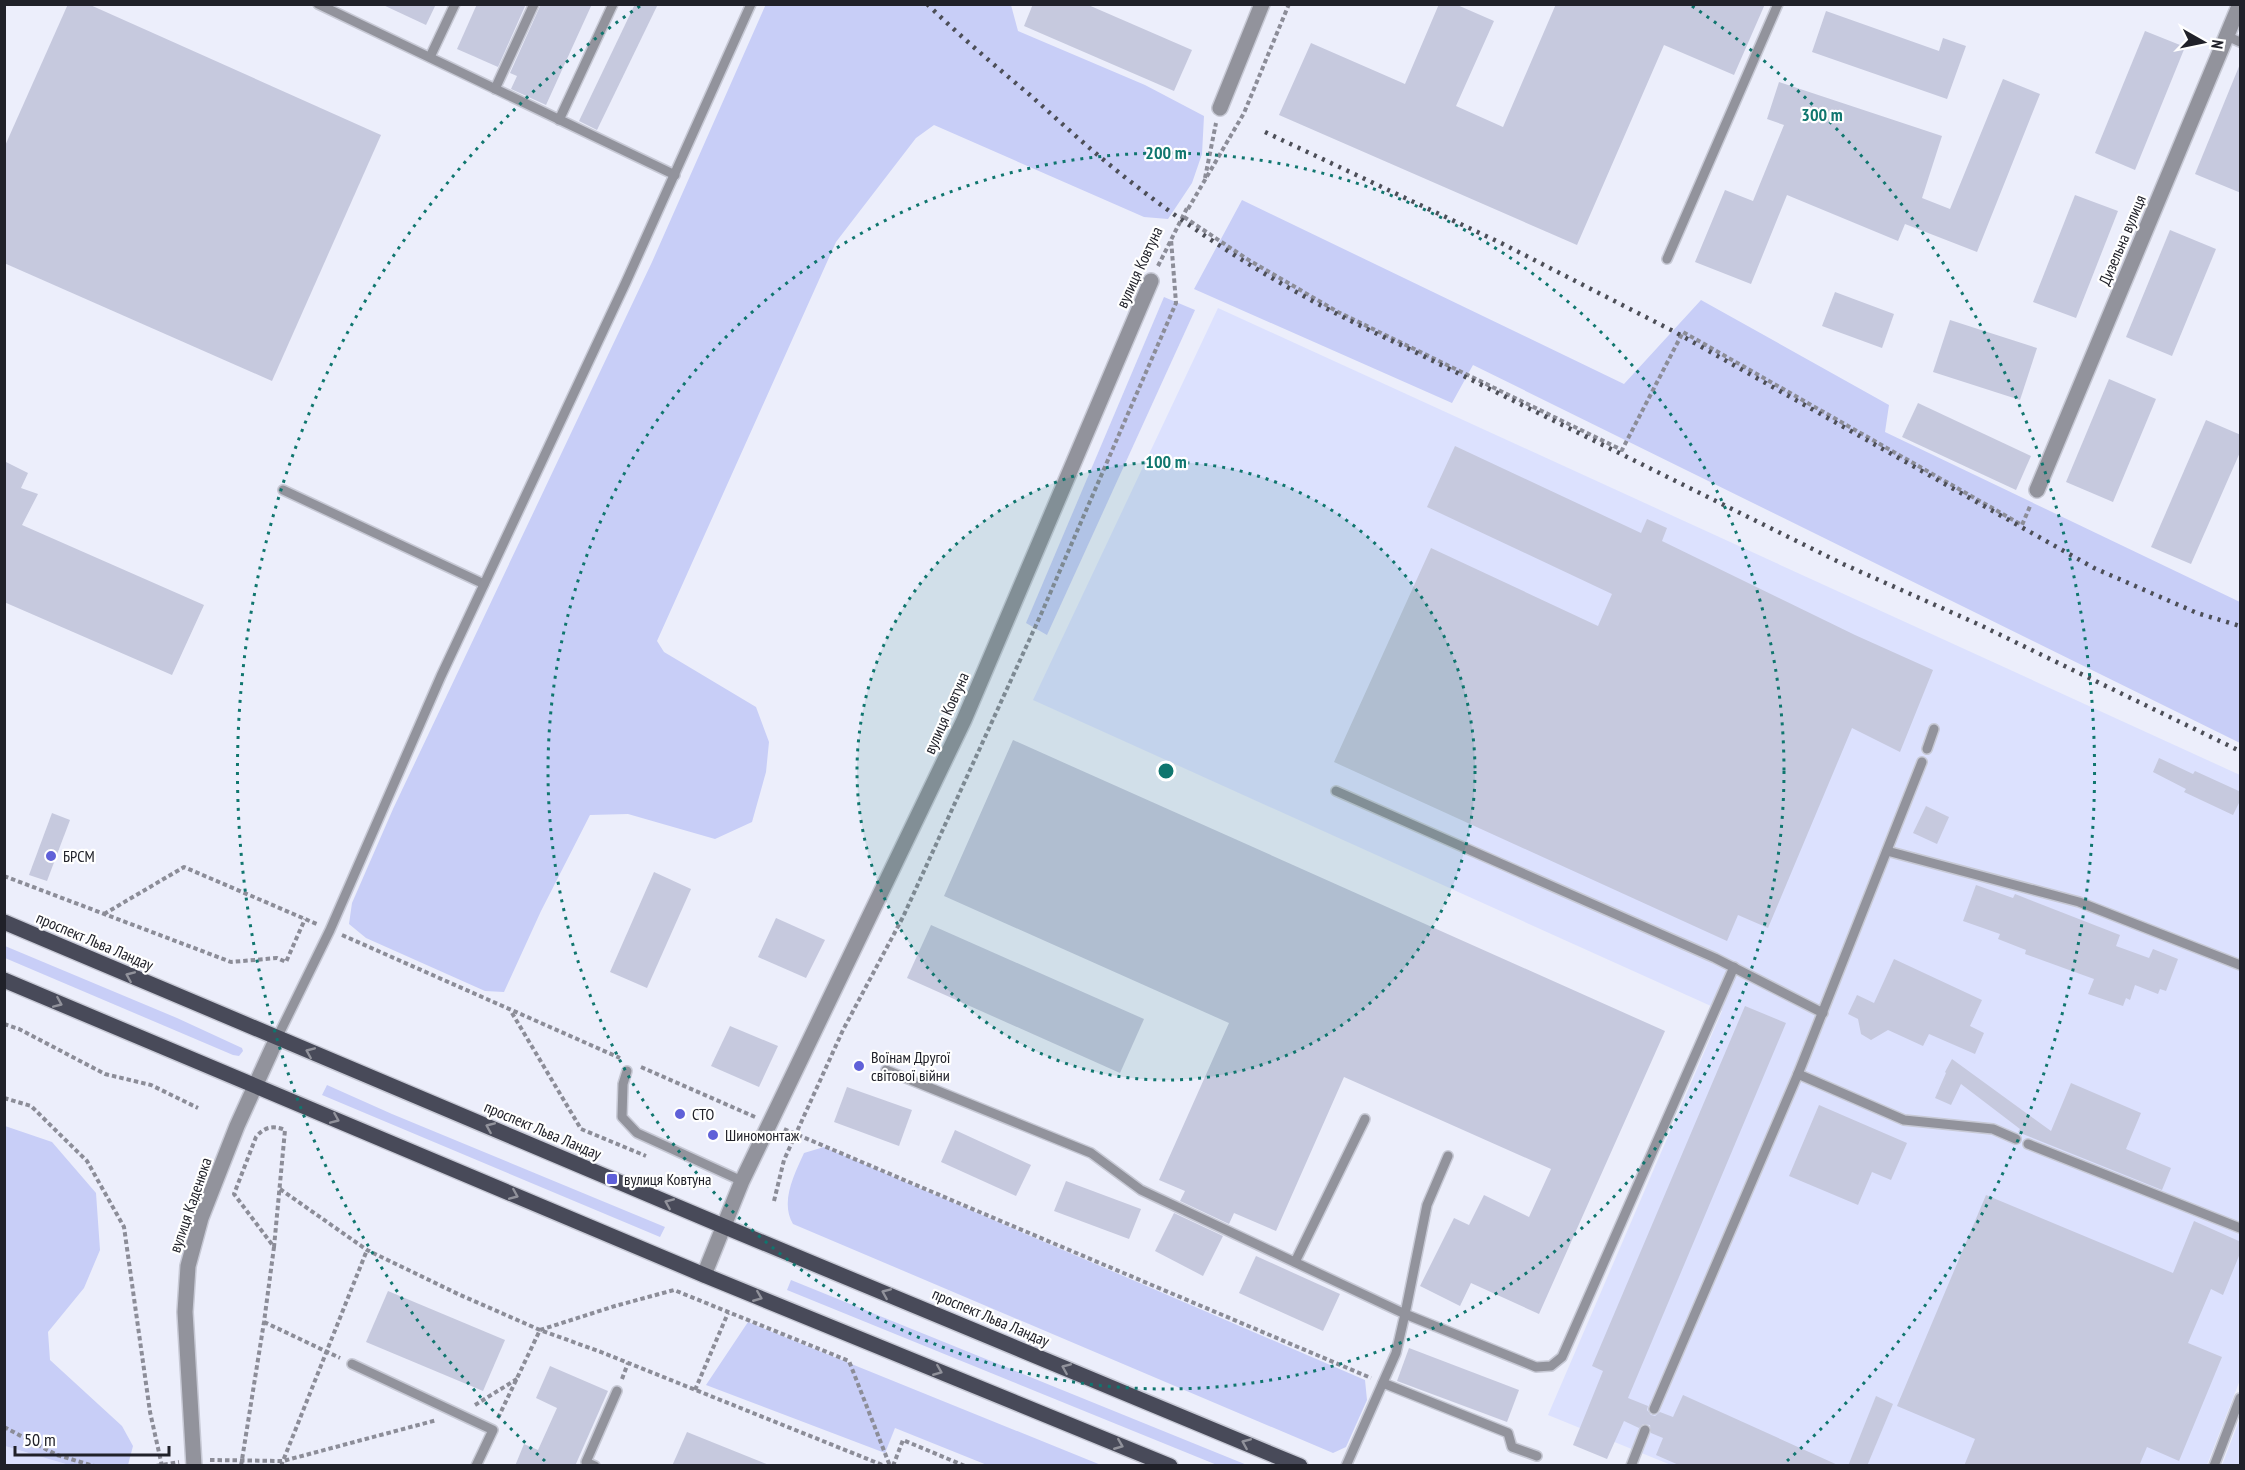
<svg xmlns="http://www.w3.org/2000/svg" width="2245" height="1470" font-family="'PT Sans Narrow',sans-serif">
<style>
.built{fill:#dce1fe}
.green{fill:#c8cef7}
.building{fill:#c6c9de}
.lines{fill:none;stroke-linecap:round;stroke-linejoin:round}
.service-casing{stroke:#c7c9d5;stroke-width:12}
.minor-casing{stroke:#c7c9d5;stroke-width:18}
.tertiary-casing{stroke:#c7c9d5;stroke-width:18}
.primary-casing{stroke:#c7c9d5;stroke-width:18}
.path{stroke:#8c8d98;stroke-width:4;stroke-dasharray:4.5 3;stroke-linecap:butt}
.service{stroke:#92939c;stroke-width:9}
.minor{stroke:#92939c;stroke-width:15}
.tertiary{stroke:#92939c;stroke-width:15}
.primary{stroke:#484a59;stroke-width:15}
.rail{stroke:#4c4e57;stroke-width:4.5;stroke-dasharray:3 6;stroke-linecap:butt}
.oneway{stroke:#91929b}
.ring{fill:none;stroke:#0f766e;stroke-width:3;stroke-dasharray:3 6}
.poi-dot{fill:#5f60d8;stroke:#fff;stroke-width:2}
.labels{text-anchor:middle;stroke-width:4.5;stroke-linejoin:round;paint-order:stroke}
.street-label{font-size:16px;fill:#202129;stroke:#fff}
.poi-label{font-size:16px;fill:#202129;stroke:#fff;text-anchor:start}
.centre{fill:#0f766e;stroke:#fff;stroke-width:3}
.ring-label{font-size:18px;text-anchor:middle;font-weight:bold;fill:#0f766e;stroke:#fff;stroke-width:4.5;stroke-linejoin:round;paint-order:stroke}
</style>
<rect width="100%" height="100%" fill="#eceefb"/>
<g class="built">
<path d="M1218 308 2240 775V1380L2207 1465H1671L1548 1415 1722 1011 1033 700Z"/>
<path d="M2240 1418V1465H2222Z"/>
<path d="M5 1446 69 1465H5Z"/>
</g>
<g class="green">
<path d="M766 4 1011 5 1018 31 1145 85 1204 116 1202 154 1192 183 1168 219 1144 217 934 125 916 138 836 242 657 641 664 652 756 707 769 742 766 772 752 822 715 839 628 814 590 815 541 911 504 992 485 991 366 938 349 924 352 903 393 809 652 262Z"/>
<path d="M1242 200 1624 384 1701 300 1889 405 1885 432 2240 602V743L1473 365 1452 403 1194 289Z"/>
<path d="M1164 297 1195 310 1047 635 1026 623Z"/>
<path d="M5 946 177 1018 242 1048 243 1051 239 1056 233 1055 5 958Z"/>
<path d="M327 1085 392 1114 665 1227 660 1237 322 1095Z"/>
<path d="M5 1126 52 1142 96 1193 100 1250 84 1288 48 1332 50 1360 122 1426 133 1446 128 1465H69L5 1446Z"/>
<path d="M824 1147 1365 1380 1367 1400 1346 1447 1333 1453 793 1224C780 1202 794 1175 804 1153Z"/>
<path d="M791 1280 1247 1465H1217L787 1290Z"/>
<path d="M748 1322 1101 1465H987L895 1428 885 1453 706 1385Z"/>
</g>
<g class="building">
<path d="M68 4H88L381 135 272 381 4 263V148Z"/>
<path d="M381 4H436L426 25Z"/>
<path d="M477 4H526L498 67 457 49Z"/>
<path d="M541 4H592L546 105 511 89 517 76 510 73Z"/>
<path d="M635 4H658L597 130 579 121Z"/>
<path d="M1033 4H1086L1192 50 1174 91 1024 26Z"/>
<path d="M1439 4H1455L1494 21 1456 106 1503 127 1556 4H1765L1734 75 1664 45 1577 245 1279 115 1311 43 1405 84Z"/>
<path d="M1826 11 1939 51 1943 38 1966 46 1947 99 1812 52Z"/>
<path d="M2145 31 2185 47 2135 170 2095 153Z"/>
<path d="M2240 64H2241V193L2195 174Z"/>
<path d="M2003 79 2040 94 1977 252 1905 224 1898 241 1787 195 1751 284 1695 262 1725 190 1753 201 1784 125 1767 119 1779 82 1942 136 1922 198 1950 209Z"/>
<path d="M2075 195 2118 211 2076 318 2033 302Z"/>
<path d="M2170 230 2216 249 2172 356 2126 337Z"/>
<path d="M1835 292 1894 314 1882 348 1822 326Z"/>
<path d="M1950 320 2037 348 2020 400 1933 372Z"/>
<path d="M2109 379 2156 399 2113 502 2066 482Z"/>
<path d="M1918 403 2031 456 2016 490 1902 437Z"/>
<path d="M2206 420 2241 435V450L2191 564 2151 547Z"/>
<path d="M1455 446 1641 533 1647 519 1667 528 1662 541 1855 635 1933 670 1900 752 1852 728 1768 928 1738 915 1727 941 1334 762 1431 548 1598 626 1612 594 1427 507Z"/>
<path d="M4 461 28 473 21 488 38 494 22 525 204 605 172 675 4 602Z"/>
<path d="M1013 740 1665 1031 1539 1314 1471 1283 1460 1306 1420 1286 1454 1218 1469 1225 1484 1195 1529 1217 1551 1169 1344 1077 1276 1231 1234 1213 1229 1224 1180 1201 1185 1191 1159 1180 1229 1023 944 896Z"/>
<path d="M2159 758 2193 774 2195 771 2241 792V799L2233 815 2184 792 2186 789 2153 772Z"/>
<path d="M1926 806 1949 817 1937 844 1913 833Z"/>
<path d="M52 813 70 820 47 881 29 875Z"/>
<path d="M654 872 691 889 647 988 610 972Z"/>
<path d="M1976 885 2013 898 2015 894 2120 935 2116 946 2149 958 2153 949 2178 959 2166 991 2160 989 2158 994 2135 985 2130 1000 2126 998 2123 1006 2088 994 2094 979 2025 954 2026 950 1998 939 2000 934 1963 921Z"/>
<path d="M776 918 825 940 806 978 758 957Z"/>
<path d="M931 925 1144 1019 1120 1073 907 978Z"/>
<path d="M1894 959 1982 1000 1970 1026 1984 1033 1975 1054 1929 1034 1923 1046 1888 1030 1871 1040 1861 1034 1858 1019 1848 1014 1857 995 1874 1003Z"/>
<path d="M1745 1006 1786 1023 1628 1398 1648 1406 1647 1410 1651 1415 1655 1416 1660 1412 1673 1417 1683 1395 1840 1466H1681L1656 1455 1663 1438 1651 1433 1650 1425 1643 1424 1639 1428 1624 1421 1607 1459 1573 1445 1603 1371 1592 1366Z"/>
<path d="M730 1026 778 1046 759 1087 711 1066Z"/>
<path d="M1952 1059 2051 1131 2071 1083 2141 1113 2126 1149 2171 1168 2162 1190 2018 1132 2020 1129 1961 1084 1951 1105 1935 1098 1946 1073 1945 1072Z"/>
<path d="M847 1087 912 1110 899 1146 834 1122Z"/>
<path d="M1819 1105 1907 1143 1891 1180 1872 1172 1858 1205 1789 1176Z"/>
<path d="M955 1130 1031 1165 1016 1196 941 1162Z"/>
<path d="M1066 1181 1141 1209 1129 1239 1054 1211Z"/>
<path d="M1986 1195 2173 1273 2194 1221 2241 1242V1251L2223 1295 2211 1289 2188 1343 2222 1357 2179 1461 2147 1447 2139 1466H1964L1975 1439 1897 1406Z"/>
<path d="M1174 1213 1223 1236 1203 1276 1155 1251Z"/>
<path d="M1256 1256 1340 1294 1323 1331 1239 1293Z"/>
<path d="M388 1291 505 1340 483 1391 366 1342Z"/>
<path d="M1409 1348 1519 1390 1507 1422 1397 1381Z"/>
<path d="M550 1366 608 1391 575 1466H515L524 1444 538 1450 557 1408 536 1398Z"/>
<path d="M1876 1396 1893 1404 1867 1466H1848Z"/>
<path d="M687 1432 769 1465V1466H672Z"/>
</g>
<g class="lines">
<g class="service-casing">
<g id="service">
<path d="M318 4 675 175"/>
<path d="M2227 36 2240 42"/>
<path d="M430 57 455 4"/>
<path d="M495 89 534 4"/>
<path d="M559 120 613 4"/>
<path d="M1667 259 1778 4"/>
<path d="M283 490 484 584"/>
<path d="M1927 749 1934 729"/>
<path d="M1336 791 1715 958 1823 1013"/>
<path d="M1887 851 2079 902 2240 965"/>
<path d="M277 1038 330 930 441 676 626 282 751 4"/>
<path d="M886 1070 1091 1153 1141 1190 1405 1314 1427 1205 1448 1156"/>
<path d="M627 1071 623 1084 622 1117 637 1133 742 1181"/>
<path d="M1798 1074 1922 762"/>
<path d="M2028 1144 2240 1228"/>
<path d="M1295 1262 1365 1119"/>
<path d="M352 1364 493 1430 476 1466"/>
<path d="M1383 1383 1508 1433 1512 1447 1537 1456"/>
<path d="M1654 1409 1798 1074 1904 1120 1993 1129 2016 1139"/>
<path d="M595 1466 586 1462 617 1391"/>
<path d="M1346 1466 1396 1353 1405 1314 1536 1367 1551 1366 1562 1357 1734 967"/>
<path d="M1631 1466 1645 1430"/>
<path d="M2214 1466 2240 1398"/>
</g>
</g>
<g class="minor-casing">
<g id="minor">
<path d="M1220 108 1262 4"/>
<path d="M2037 490 2240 4"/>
<path d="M704 1275 742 1181 964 720 1151 281"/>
</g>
</g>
<g class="tertiary-casing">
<path id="tertiary" d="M194 1466 185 1312 188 1266 201 1218 237 1126 277 1038"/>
</g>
<g class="primary-casing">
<g id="primary">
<path d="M4 922 723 1226 1300 1466"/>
<path d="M4 980 704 1275 1170 1466"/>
</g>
</g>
<g class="path">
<path d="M1205 178 1216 123"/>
<path d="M1188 209 1244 113 1289 4"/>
<path d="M1184 217 1247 259 1338 312 1622 450 1683 332 2022 525 2031 504"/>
<path d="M1158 266 1188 206"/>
<path d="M4 876 231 962 277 958 286 962 305 919"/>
<path d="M104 914 184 867 319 925"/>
<path d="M342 935 620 1058"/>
<path d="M512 1013 581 1129 646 1156"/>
<path d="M4 1024 19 1029 105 1074 151 1085 198 1108"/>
<path d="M641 1067 755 1117"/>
<path d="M4 1098 31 1106 87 1161 124 1227 150 1412 162 1466"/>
<path d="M784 1129 1371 1378"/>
<path d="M280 1189 367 1250 458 1294 540 1330 601 1352 885 1466"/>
<path d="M774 1201 784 1160 843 1030 903 917 1042 612 1176 303 1171 239"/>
<path d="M264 1322 340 1358"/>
<path d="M622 1379 628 1363"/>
<path d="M695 1390 728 1313"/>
<path d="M475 1405 517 1379"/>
<path d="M498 1418 540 1330 615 1306 674 1290 849 1361 890 1466"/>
<path d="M4 1427 57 1455 94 1466"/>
<path d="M210 1460 283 1461 437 1420"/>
<path d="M156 1466 179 1462"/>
<path d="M241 1466 264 1322 274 1247 234 1194 256 1137C264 1127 273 1125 285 1130L274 1247"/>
<path d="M281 1466 367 1250"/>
<path d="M893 1466 903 1440 965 1466"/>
</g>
<use href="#service" class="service"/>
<use href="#minor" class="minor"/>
<use href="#tertiary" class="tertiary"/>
<use href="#primary" class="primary"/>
<g class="rail">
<path d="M927 4C960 36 995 66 1030 95 1058 120 1086 146 1116 170 1202 240 1298 298 1399 344L1843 564 1980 625 2240 751"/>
<path d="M1265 132 1503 244 1675 332 2094 568 2197 613 2240 626"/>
</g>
</g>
<defs><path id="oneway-chevron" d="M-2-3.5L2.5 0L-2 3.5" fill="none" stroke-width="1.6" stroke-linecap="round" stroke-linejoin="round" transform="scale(1.5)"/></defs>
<g class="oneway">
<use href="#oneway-chevron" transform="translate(130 976) rotate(-157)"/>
<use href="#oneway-chevron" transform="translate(58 1003) rotate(23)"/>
<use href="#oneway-chevron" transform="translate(310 1052) rotate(-157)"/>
<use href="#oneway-chevron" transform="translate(335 1119) rotate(23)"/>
<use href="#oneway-chevron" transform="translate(490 1127) rotate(-157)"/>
<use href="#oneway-chevron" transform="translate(514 1195) rotate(23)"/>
<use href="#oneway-chevron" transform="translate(669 1203) rotate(-157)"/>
<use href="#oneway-chevron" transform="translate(886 1293) rotate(-157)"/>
<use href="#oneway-chevron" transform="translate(758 1297) rotate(22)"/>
<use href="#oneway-chevron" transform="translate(1066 1368) rotate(-157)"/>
<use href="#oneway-chevron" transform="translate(938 1371) rotate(22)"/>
<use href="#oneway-chevron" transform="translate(1246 1443) rotate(-157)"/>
<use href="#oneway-chevron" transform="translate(1119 1445) rotate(22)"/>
</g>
<circle cx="1166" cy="771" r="309" fill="#0f766e" fill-opacity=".12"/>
<g class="ring">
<circle cx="1166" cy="771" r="309"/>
<circle cx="1166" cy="771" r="618"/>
<path d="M545 1461A928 928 0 0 1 640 6M1692 6A928 928 0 0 1 1787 1461"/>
</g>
<g class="poi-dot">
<circle cx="51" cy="856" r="6"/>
<circle cx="859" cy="1066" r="6"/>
<circle cx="680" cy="1114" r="6"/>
<circle cx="713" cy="1135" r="6"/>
<rect x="606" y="1173" width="12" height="12" rx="3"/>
</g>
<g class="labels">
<g class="street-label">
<text transform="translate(2122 240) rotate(-67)" y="6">Дизельна вулиця</text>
<text transform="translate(1139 267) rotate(-65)" y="6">вулиця Ковтуна</text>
<text transform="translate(946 713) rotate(-66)" y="6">вулиця Ковтуна</text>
<text transform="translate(95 941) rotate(23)" y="6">проспект Льва Ландау</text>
<text transform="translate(543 1130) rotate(23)" y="6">проспект Льва Ландау</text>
<text transform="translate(190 1205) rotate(-71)" y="6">вулиця Каденюка</text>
<text transform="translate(991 1317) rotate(23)" y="6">проспект Льва Ландау</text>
</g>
<g class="poi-label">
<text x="63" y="862">БРСМ</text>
<text x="871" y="1063">Воїнам Другої<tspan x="871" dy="18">світової війни</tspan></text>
<text x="692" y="1120">СТО</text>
<text x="725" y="1141">Шиномонтаж</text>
<text x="624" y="1185">вулиця Ковтуна</text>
</g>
</g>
<circle cx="1166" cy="771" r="9" class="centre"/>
<g class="ring-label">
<text x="1822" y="121">300 m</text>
<text x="1166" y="159">200 m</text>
<text x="1166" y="468">100 m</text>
</g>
<rect width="2245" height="1470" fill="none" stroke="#202129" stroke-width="12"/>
<g transform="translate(2203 42) rotate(99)" stroke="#ffffff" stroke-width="4.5" paint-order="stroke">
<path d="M0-4.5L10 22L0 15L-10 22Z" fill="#202129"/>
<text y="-9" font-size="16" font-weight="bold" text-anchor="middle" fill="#202129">N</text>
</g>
<path d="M15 1446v9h154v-9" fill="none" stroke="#202129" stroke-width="3"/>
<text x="24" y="1446" font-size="18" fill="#202129" stroke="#ffffff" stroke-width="4.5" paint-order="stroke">50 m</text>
</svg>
